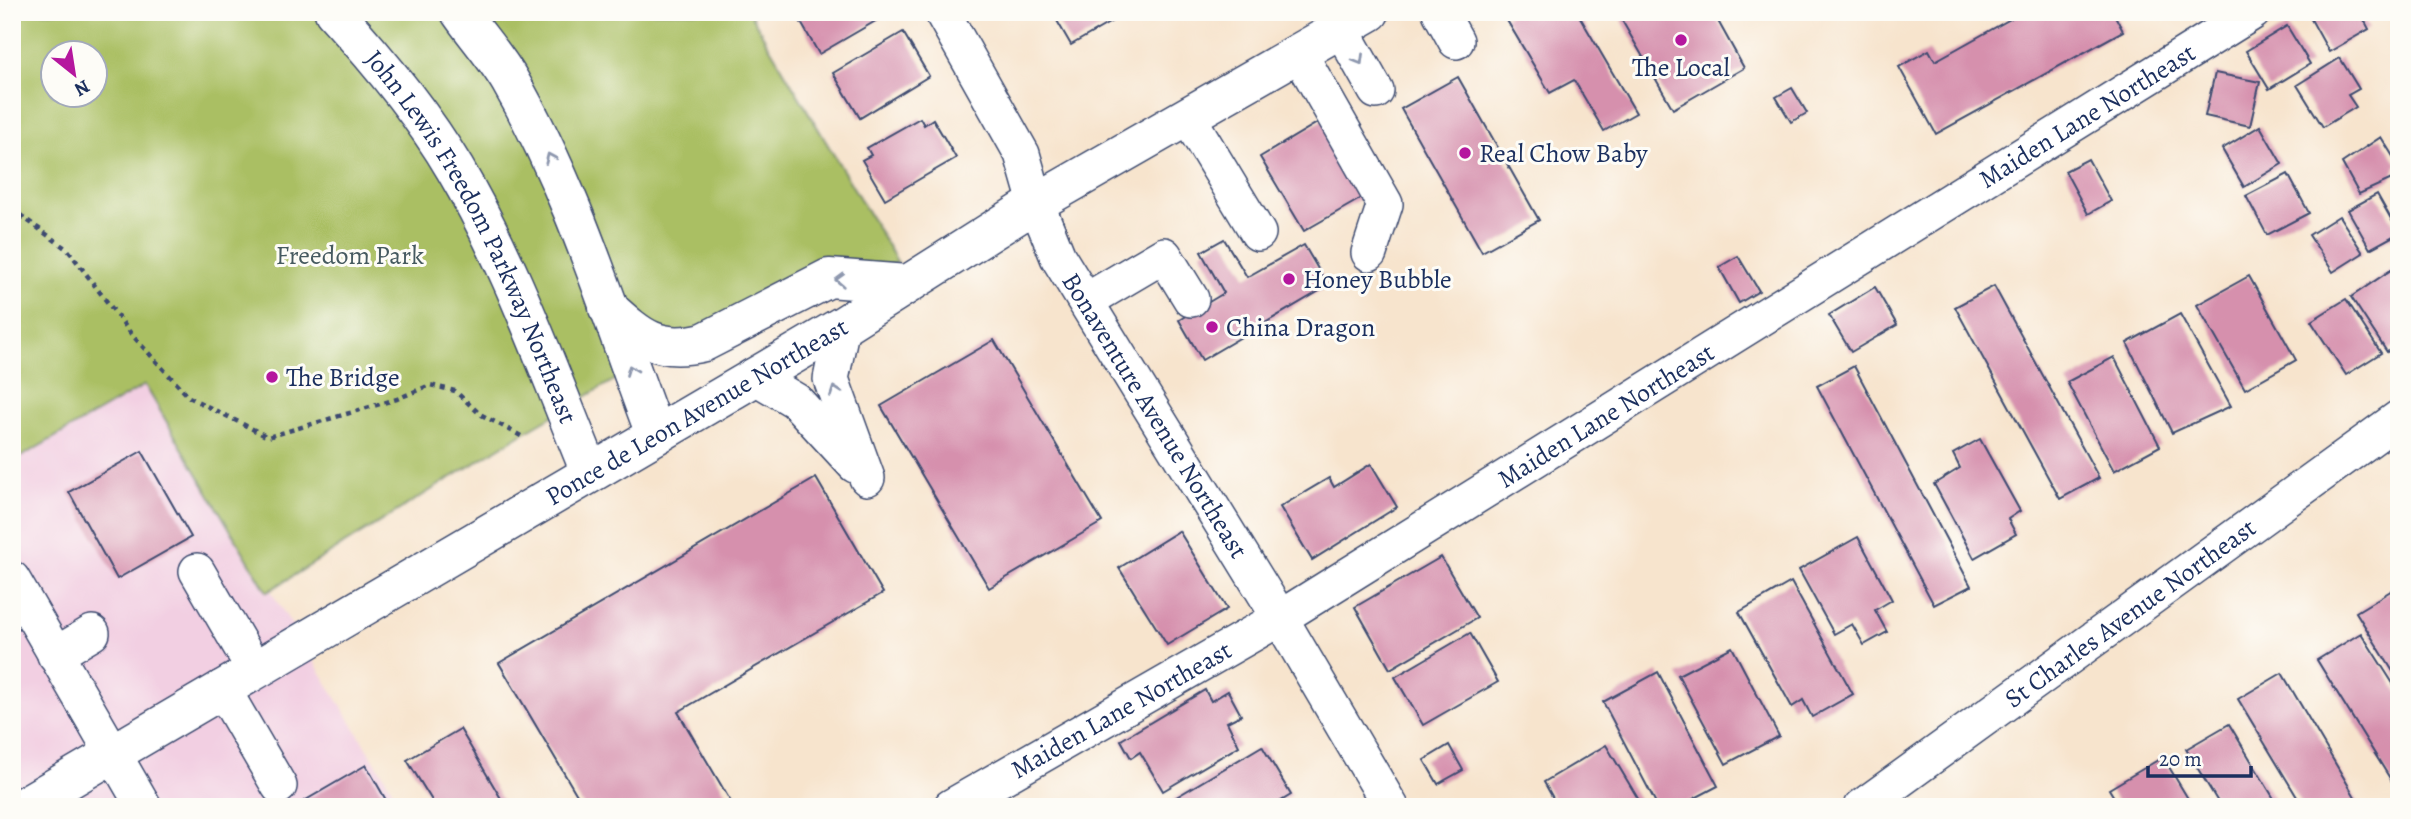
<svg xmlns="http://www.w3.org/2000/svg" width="2411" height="819" font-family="Alegreya,serif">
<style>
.built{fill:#f2cfe2}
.green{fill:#aabf63;stroke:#627760;stroke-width:2;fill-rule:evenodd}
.building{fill:#d690ad}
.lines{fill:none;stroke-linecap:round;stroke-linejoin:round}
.minor-casing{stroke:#3c4a6f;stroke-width:38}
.highway-casing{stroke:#3c4a6f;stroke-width:41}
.path{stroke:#3c4a6f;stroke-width:4.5;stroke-dasharray:5 5;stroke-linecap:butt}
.minor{stroke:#fff;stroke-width:35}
.highway{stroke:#fff;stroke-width:38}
.oneway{stroke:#8d97ae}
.poi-dot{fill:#b5179e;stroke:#fdfcf7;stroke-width:2.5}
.labels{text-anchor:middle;stroke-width:6;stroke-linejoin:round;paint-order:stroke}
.poi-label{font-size:26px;fill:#1b2f5e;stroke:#fdfcf7;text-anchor:start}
.street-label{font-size:26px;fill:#1b2f5e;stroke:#fdfcf7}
.park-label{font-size:26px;fill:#465a60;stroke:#fdfcf7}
</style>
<rect width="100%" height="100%" fill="#fdfcf7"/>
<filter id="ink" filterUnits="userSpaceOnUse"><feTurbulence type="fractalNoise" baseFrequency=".0143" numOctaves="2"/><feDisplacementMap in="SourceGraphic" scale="14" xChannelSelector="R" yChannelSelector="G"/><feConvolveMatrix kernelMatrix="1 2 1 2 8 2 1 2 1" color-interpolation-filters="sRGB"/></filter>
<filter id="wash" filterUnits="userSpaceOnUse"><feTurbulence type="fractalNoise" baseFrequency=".00686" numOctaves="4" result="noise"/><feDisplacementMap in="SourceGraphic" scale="28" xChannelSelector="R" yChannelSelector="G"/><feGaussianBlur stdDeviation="1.57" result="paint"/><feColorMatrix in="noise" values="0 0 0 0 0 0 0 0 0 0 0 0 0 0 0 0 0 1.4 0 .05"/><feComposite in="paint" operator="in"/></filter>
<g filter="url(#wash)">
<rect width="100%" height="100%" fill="#f7e4cd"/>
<path class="built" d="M145 385 403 807H12V462Z"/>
<path class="green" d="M12 12H749L898 263 815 275 694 334 523 433 267 592 145 385 12 462ZM52 52H94V94H52Z"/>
<g id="blocks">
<g class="building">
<path d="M795 12H891L819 54Z"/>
<path d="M1052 12H1128L1071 45Z"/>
<path d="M1513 12H1577L1636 113 1604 131 1574 80 1550 93 1505 17Z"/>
<path d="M1617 12H1713L1744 68 1673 109Z"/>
<path d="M2023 12H2113L2123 31 1936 134 1899 67 1929 50 1935 61Z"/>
<path d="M2307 12H2360L2369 29 2329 52Z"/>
<path d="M2287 26 2310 64 2269 89 2246 51Z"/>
<path d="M903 32 929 76 860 118 833 73Z"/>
<path d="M2340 58 2359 89 2348 95 2356 107 2323 127 2297 85Z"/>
<path d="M2215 73 2260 82 2250 126 2205 116Z"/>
<path d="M1458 77 1539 220 1482 252 1401 109Z"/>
<path d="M1792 88 1807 113 1791 122 1776 97Z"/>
<path d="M920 118 924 125 933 119 956 158 885 199 862 160 871 155 867 148Z"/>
<path d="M1324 119 1367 195 1304 231 1260 157Z"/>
<path d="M2260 126 2282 164 2244 187 2222 149Z"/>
<path d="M2381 137 2397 163 2392 179 2359 194 2342 163Z"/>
<path d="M2088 159 2111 201 2088 214 2065 171Z"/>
<path d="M2288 174 2309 213 2267 235 2246 196Z"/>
<path d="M2377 194 2399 233 2370 249 2348 210Z"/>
<path d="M2339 216 2363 253 2333 272 2309 235Z"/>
<path d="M1224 239 1247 277 1304 245 1328 286 1202 360 1179 320 1224 293 1201 252Z"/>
<path d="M1738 256 1759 291 1739 303 1719 267Z"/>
<path d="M2391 270 2399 282V343L2387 352 2351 297Z"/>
<path d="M2249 276 2296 360 2245 389 2197 305Z"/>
<path d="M1994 286 2099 478 2060 499 1955 307Z"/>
<path d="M1875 287 1897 325 1851 352 1829 315Z"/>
<path d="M2346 299 2381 353 2346 375 2311 321Z"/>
<path d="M2180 314 2231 406 2172 433 2127 343Z"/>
<path d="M994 340 1102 522 989 588 881 406Z"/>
<path d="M2114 357 2160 446 2114 471 2067 382Z"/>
<path d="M1854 366 1971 586 1934 605 1817 386Z"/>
<path d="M1980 439 2020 511 2008 519 2016 534 1974 558 1934 484 1960 468 1953 454Z"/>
<path d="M142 451 191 537 117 579 69 492Z"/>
<path d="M1371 464 1397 507 1312 560 1280 507 1329 478 1334 487Z"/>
<path d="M816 478 883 593 678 712 734 807H584L499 663Z"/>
<path d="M1179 531 1227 609 1167 645 1119 568Z"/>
<path d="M1858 537 1892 600 1875 610 1887 632 1864 645 1852 624 1834 634 1799 570Z"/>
<path d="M1441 557 1477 618 1390 669 1355 607Z"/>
<path d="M1791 582 1853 694 1812 717 1803 700 1792 707 1739 612Z"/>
<path d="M2399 586V681L2356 612Z"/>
<path d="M1470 633 1498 682 1423 725 1395 677Z"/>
<path d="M2361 633 2399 693V793L2317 660Z"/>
<path d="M1732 647 1779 736 1726 764 1678 675Z"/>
<path d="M1658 672 1718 786 1678 807H1658L1603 702Z"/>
<path d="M2282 673 2361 807H2303L2238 699Z"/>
<path d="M1205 690 1211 701 1228 691 1241 715 1227 722 1239 746 1163 791 1140 752 1131 758 1121 740Z"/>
<path d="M2229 724 2279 807H2221L2186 749Z"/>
<path d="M460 729 506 807H436L407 760Z"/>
<path d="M1449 745 1463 770 1438 784 1424 760Z"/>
<path d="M1606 745 1643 807H1558L1544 782Z"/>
<path d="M1262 746 1291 795 1271 807H1178L1173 799Z"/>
<path d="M2163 757 2193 807H2120L2109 789Z"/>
<path d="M366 765 390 807H294Z"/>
</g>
</g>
</g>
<g filter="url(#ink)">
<use href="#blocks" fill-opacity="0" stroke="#3c4a6f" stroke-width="2"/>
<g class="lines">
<g class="minor-casing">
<g id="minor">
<path id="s1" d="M942 12 1022 154 1036 203 1058 257 1280 618 1391 807"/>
<path d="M1440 12 1456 41"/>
<path d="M1341 29 1376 91"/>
<path d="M1299 53 1385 204 1369 253"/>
<path d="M1188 117 1258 233"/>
<path d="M1086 301 1164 255 1191 299"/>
<path d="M842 326 831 379 867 478"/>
<path d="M754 376 796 401 855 465"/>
<path d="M197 571 254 669"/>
<path d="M12 579 144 807"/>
<path d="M55 655 92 633"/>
<path d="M222 688 279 786"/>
<path id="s2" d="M951 807 1280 618 2253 12"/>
<path id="s3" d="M1862 807 2399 418"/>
</g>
</g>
<g class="highway-casing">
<g id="highway">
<path id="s4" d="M334 12C378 60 422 113 455 169 511 264 548 370 590 472"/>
<path d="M460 12C476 35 496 57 510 81 574 192 610 315 655 434"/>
<path d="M608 308C641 338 658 353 704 342L829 278 907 284"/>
<path id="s5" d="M22 807 842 326 1036 203 1370 12"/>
</g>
</g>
<path class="path" d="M12 209 68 250 132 335 189 397 268 437 397 399 430 385 455 391 480 414 523 437"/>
<use href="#minor" class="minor"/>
<use href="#highway" class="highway"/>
</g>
<defs><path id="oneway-chevron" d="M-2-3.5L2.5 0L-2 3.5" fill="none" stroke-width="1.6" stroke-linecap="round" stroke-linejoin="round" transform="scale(1.75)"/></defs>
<g class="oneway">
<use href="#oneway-chevron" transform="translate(1359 60) rotate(60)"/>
<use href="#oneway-chevron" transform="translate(550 158) rotate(-114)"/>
<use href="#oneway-chevron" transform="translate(840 280) rotate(-178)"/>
<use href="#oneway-chevron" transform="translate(631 370) rotate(-111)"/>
<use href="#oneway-chevron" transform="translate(835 391) rotate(-110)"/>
</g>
</g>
<g class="poi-dot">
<circle cx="1681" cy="40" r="7"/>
<circle cx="1465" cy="153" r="7"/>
<circle cx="1289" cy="279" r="7"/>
<circle cx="1212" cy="327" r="7"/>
<circle cx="272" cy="377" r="7"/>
</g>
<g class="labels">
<g class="poi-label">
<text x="1681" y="76" text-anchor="middle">The Local</text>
<text x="1479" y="162">Real Chow Baby</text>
<text x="1303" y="288">Honey Bubble</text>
<text x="1226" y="336">China Dragon</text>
<text x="286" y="386">The Bridge</text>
</g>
<g class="street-label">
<text dy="9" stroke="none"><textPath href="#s2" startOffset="1330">Maiden Lane Northeast</textPath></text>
<text dy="9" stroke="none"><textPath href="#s4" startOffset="266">John Lewis Freedom Parkway Northeast</textPath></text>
<text dy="9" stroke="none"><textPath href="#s5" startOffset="782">Ponce de Leon Avenue Northeast</textPath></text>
<text dy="9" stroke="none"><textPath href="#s1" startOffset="458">Bonaventure Avenue Northeast</textPath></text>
<text dy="9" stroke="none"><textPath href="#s2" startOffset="763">Maiden Lane Northeast</textPath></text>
<text dy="9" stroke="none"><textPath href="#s3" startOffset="331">St Charles Avenue Northeast</textPath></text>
<text dy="9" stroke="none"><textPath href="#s2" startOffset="196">Maiden Lane Northeast</textPath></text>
</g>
<g class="park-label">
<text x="350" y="264">Freedom Park</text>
</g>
</g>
<rect width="2411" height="819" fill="none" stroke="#fdfcf7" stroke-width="42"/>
<g transform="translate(74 74) rotate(150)"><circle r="33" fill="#fdfcf7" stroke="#a3aaba" stroke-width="2"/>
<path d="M0-5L12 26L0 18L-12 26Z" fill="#b5179e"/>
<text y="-10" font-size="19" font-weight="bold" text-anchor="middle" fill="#1b2f5e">N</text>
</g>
<path d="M2148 766v10h103v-10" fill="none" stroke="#1b2f5e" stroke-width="3.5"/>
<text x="2159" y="766" font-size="21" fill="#1b2f5e" stroke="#fdfcf7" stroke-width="5" paint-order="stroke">20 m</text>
</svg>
